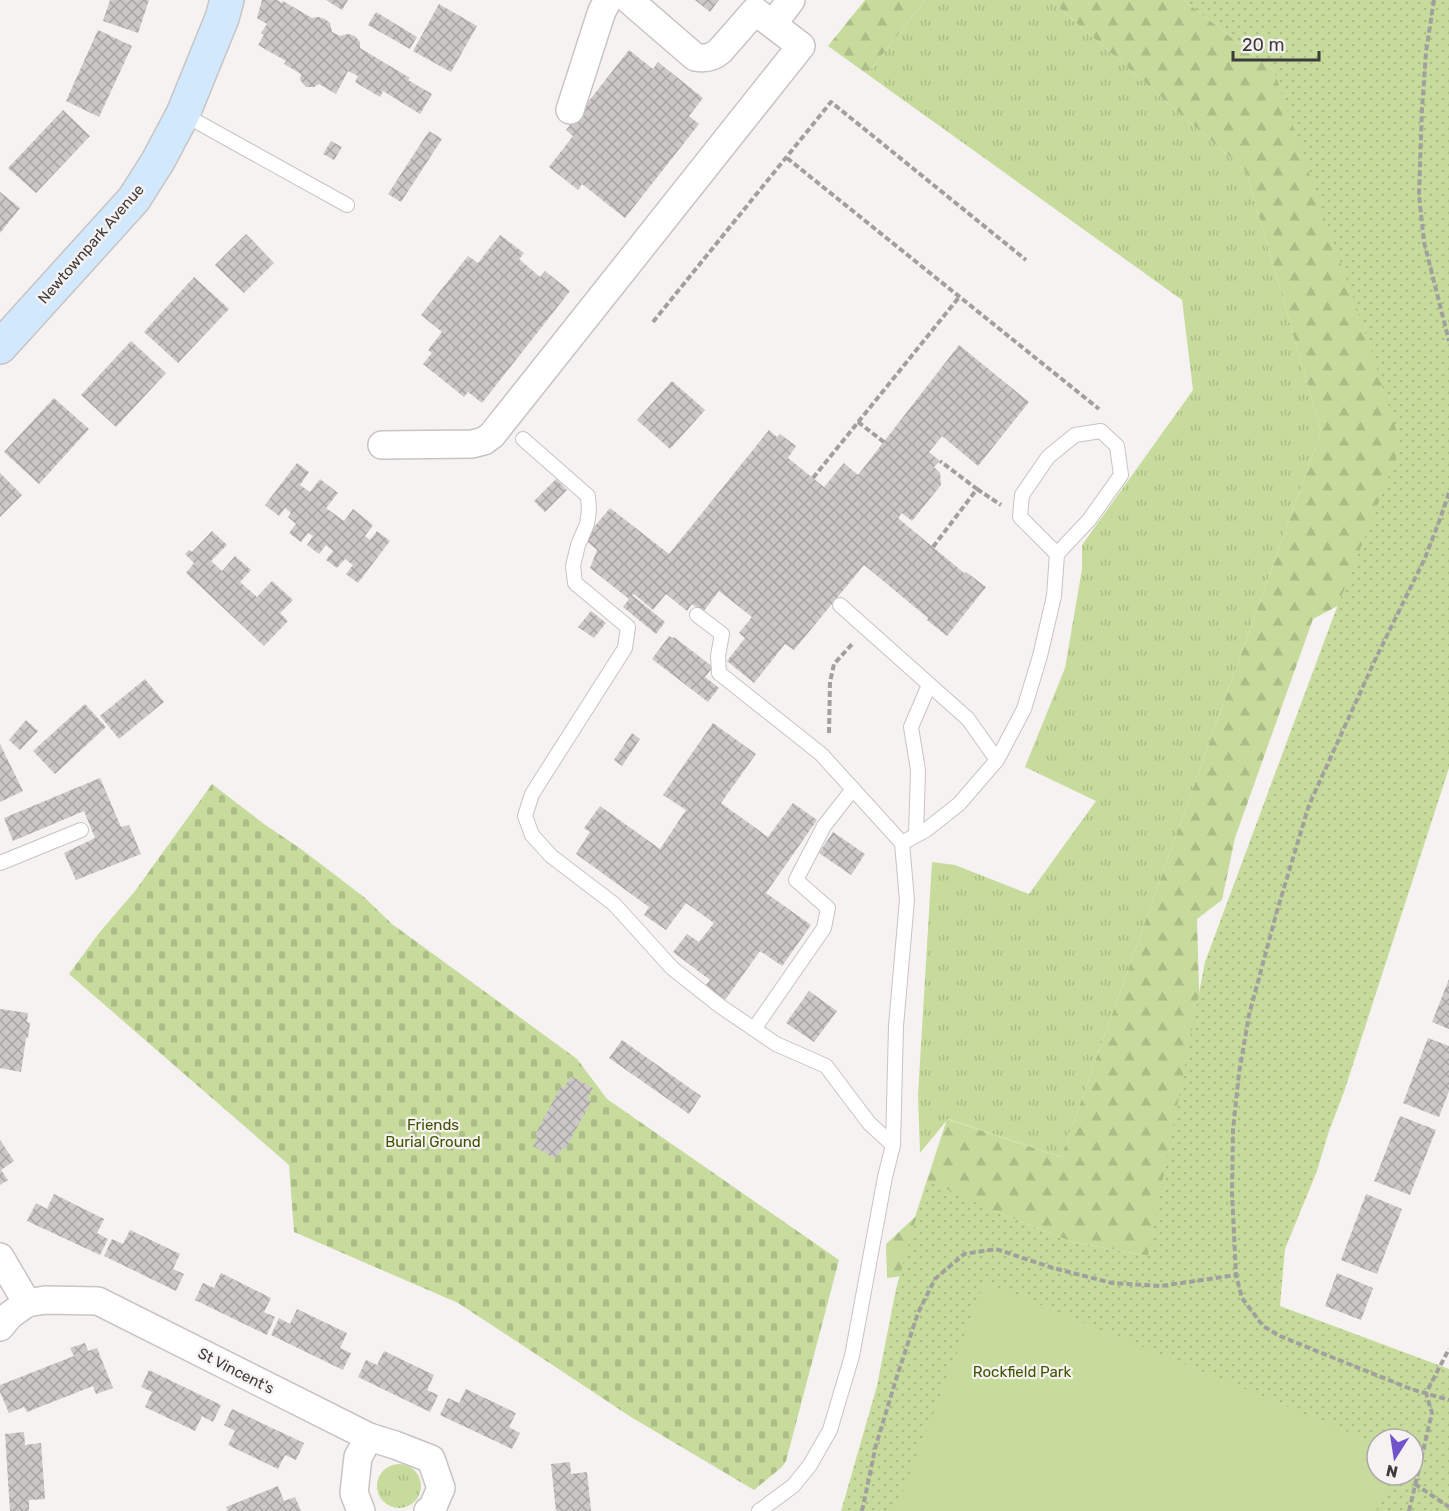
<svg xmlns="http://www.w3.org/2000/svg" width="1449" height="1511" font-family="Rubik,sans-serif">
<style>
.grass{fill:url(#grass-tufts)}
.forest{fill:url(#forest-firs)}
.cemetery{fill:url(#cemetery-stones)}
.park{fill:url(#park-dots);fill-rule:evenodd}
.pitch{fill:#c7dc9c}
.building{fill:url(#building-cross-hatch)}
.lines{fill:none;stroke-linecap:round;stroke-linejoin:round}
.lane-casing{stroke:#c8c4c3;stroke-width:16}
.street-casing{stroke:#c8c4c3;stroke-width:30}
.secondary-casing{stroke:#c8c4c3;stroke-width:36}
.path{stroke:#a29f9f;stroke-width:4;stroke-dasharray:6 3;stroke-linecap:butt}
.lane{stroke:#fff;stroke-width:14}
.street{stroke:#fff;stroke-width:27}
.secondary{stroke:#d2e9fd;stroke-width:33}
.labels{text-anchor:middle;stroke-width:4.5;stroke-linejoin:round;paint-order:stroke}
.street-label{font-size:15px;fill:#3d3b3b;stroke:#f6f2f1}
.park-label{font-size:15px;fill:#415400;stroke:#f6f2f1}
</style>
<defs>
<pattern id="grass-tufts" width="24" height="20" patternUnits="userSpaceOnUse" patternTransform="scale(1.5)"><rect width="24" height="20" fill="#c7dc9c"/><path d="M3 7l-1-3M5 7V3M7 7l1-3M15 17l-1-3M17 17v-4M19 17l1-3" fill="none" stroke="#acbe87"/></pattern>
<pattern id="forest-firs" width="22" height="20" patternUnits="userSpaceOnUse" patternTransform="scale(1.5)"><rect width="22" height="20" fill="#c7dc9c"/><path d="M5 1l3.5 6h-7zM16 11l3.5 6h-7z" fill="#acbe87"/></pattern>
<pattern id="cemetery-stones" width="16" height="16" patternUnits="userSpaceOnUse" patternTransform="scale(1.5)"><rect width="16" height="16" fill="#c7dc9c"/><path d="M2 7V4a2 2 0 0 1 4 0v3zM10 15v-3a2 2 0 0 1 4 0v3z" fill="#acbe87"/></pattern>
<pattern id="park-dots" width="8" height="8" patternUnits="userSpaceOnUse" patternTransform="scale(1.5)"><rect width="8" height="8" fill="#c7dc9c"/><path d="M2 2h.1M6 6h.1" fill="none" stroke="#acbe87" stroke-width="1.8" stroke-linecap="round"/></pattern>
<pattern id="building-cross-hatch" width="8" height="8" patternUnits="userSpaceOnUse" patternTransform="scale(1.5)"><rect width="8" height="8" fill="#ccc8c7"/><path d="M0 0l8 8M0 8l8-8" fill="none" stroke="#a7a4a3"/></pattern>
</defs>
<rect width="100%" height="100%" fill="#f6f2f1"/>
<g class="grass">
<path d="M925 0H1050L1246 171 1321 431 1061 1157 948 1119 920 1153 918 1095 932 862 955 865 1029 894 1096 801 1025 767 1065 668 1082 569V545L1193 390 1182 300 867 74Z"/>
<circle cx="399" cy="1486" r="22"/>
</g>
<g class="forest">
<path d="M865 0H925L867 74 828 46Z"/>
<path d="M1050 0H1184L1274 71 1439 372 1394 576 1313 619 1235 838 1222 900 1197 919 1201 1059 1148 1256 1072 1242 994 1211 920 1274 887 1278 886 1244 915 1217 947 1119 1061 1157 1321 431 1246 171Z"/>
</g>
<path class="cemetery" d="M212 784 264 824 301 849 364 897 392 924 577 1059 607 1099 839 1260 786 1461 782 1467 754 1490 631 1417 551 1364 458 1303 294 1232 289 1165 69 974 99 933 135 891Z"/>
<path class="park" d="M1184 0H1449V768L1344 1092 1329 1131 1317 1171 1285 1249 1280 1306 1449 1369V1511H841L877 1386 896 1289 927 1180 994 1211 1072 1242 1148 1256 1205 962 1331 623 1401 445 1364 328 1320 205 1274 71ZM1377 1439H1413V1475H1377Z"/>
<path class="pitch" d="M985 1282 1377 1444V1475H1391L1376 1511H895Z"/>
<g class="building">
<path d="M110 0H149L138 33 103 21Z"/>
<path d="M262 0H277L282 3 283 1 312 18 319 17 325 19 330 23 332 32 340 36 348 34 355 36 360 42V48L410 78 408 80 432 94 420 114 383 91 380 97 355 82 358 76 348 71 336 94 319 84 314 87H306L300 80 301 74 284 64 286 61 258 45 264 35 261 33 267 24 257 18Z"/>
<path d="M326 0H348L342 10Z"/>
<path d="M695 0H719L710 12Z"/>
<path d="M439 4 477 26 451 72 413 51Z"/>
<path d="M376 12 417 37 410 49 368 25Z"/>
<path d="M98 30 132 46 99 117 66 101Z"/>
<path d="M629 50 653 69 658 62 703 98 689 116 699 124 625 218 582 184 578 190 549 167 573 136 566 130Z"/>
<path d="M63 110 90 136 36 193 8 168Z"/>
<path d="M429 131 442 139 401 202 388 194Z"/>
<path d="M331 141 342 147 334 160 323 154Z"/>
<path d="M0 192 20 208 0 233Z"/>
<path d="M246 234 274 263 244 293 215 265Z"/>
<path d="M500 235 524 253 519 259 540 277 545 271 570 291 482 403 468 392 464 397 423 364 432 353 428 350 442 332 421 315 468 256 478 263Z"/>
<path d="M194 277 229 309 178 363 144 332Z"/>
<path d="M131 341 166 373 116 427 81 395Z"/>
<path d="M959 345 1029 402 978 466 942 436 929 452 940 461 934 467 940 473 941 485 912 521 902 513 898 518 964 573 966 572 986 587 947 636 927 620 928 618 864 565 794 650 785 644 754 683 727 661 745 638 739 633 752 617 719 591 703 612 692 604 687 611 666 594 653 610 634 594 632 595 665 622 656 634 623 607 629 599 590 568 597 550 584 539 610 508 669 554 769 430 777 437 780 434 796 446 788 458 824 487 844 463 858 475Z"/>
<path d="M672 381 705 410 670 449 637 420Z"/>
<path d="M54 398 89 429 39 484 4 452Z"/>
<path d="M297 463 309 472 300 485 310 492 320 479 338 493 326 508 344 521 353 509 373 525 365 536 370 540 377 531 390 541 358 583 346 574 353 565 345 559 337 568 326 560 333 551 326 545 319 554 307 545 313 536 308 533 301 542 289 533 296 524 288 517 291 513 285 508 279 516 265 505Z"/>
<path d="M0 473 22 495 0 517Z"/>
<path d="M556 479 567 490 545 512 534 501Z"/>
<path d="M212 531 227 545 211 561 222 571 235 556 251 570 240 582 257 597 272 581 293 600 280 613 288 621 264 646 186 573 194 563 185 554 189 550 192 552Z"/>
<path d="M591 611 606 623 594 638 578 627Z"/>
<path d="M669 636 673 638 674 637 713 667 705 677 719 688 708 702 652 659Z"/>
<path d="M145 679 164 702 119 739 100 716Z"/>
<path d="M85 704 106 727 55 774 33 751Z"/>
<path d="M26 720 38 731 20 750 9 740Z"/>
<path d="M713 723 756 754 721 803 768 837 793 803 817 820 766 893 811 925 782 966 760 951 725 1000 705 986 710 980 673 952 687 934 699 942 714 923 686 903 666 930 644 915 649 907 576 854 590 832 584 828 600 806 660 849 686 810 663 795Z"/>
<path d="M632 733 640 739 622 766 614 760Z"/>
<path d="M0 744 23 791 0 802Z"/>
<path d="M100 778 121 827 129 825 141 854 76 880 64 853 95 838 84 811 13 841 4 818Z"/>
<path d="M833 832 865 854 851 875 819 853Z"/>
<path d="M1449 979V1029L1432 1022Z"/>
<path d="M809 991 837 1011 814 1042 786 1023Z"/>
<path d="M0 1009 28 1013 27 1022 30 1023 28 1038H26L21 1072 0 1068Z"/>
<path d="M1428 1038 1449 1046V1091L1439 1117 1403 1103Z"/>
<path d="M622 1040 701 1096 689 1114 609 1058Z"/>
<path d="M571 1076 593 1088 587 1099 591 1101 565 1150 562 1148 556 1159 533 1146 538 1136 535 1135 561 1086 564 1088Z"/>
<path d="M1400 1116 1436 1130 1410 1195 1374 1181Z"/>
<path d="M0 1140 14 1161 1 1170 8 1180 0 1185Z"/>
<path d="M54 1194 104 1219 97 1233 108 1239 100 1255 27 1221 36 1203 47 1209Z"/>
<path d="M1366 1194 1402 1209 1377 1274 1341 1260Z"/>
<path d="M130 1230 180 1254 173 1269 184 1274 176 1291 104 1256 112 1239 123 1244Z"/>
<path d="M221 1273 271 1298 264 1312 275 1317 267 1335 195 1300 203 1283 214 1288Z"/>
<path d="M1337 1273 1373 1288 1361 1320 1325 1306Z"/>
<path d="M297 1309 347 1333 340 1348 351 1353 343 1370 271 1335 279 1318 290 1324Z"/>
<path d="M85 1343 88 1351 97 1348 113 1388 96 1394 93 1386 27 1412 24 1407 9 1413 0 1392V1385L74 1356 70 1348Z"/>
<path d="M384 1351 434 1375 427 1390 438 1395 430 1412 358 1377 366 1360 377 1365Z"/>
<path d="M149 1370 221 1405 213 1422 202 1416 195 1431 145 1407 152 1392 141 1387Z"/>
<path d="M466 1389 516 1413 509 1427 520 1433 512 1449 440 1415 448 1398 459 1403Z"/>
<path d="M232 1409 304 1443 296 1460 285 1455 278 1469 228 1445 235 1431 224 1425Z"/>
<path d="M24 1432 25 1445 41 1443 45 1499 29 1500V1511H10L5 1434Z"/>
<path d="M570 1462 571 1474 587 1472 591 1511H556L551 1464Z"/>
<path d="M278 1486 284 1501 295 1497 301 1511H228L226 1507Z"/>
</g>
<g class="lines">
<g class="lane-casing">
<g id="lane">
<path d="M183 114 347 205"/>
<path d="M523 439 588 496 589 510 587 524 578 545 573 566 575 583 628 627 625 648 532 794 525 816 532 835 551 856 614 904 672 968 720 1006 776 1044 826 1066 869 1123 893 1145"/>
<path d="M840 605 968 719 997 760"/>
<path d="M697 615 722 634 718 656 719 673 821 754 902 843 907 900 896 1026 893 1145 885 1177 852 1356 830 1430 810 1465 793 1486 759 1511"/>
<path d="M916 835 918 770 911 727 929 685"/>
<path d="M902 843 926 830 959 804 997 760 1024 709 1040 656 1054 596 1057 554 1089 520 1121 475 1117 446 1101 431 1075 435 1048 457 1022 495 1020 517 1057 554"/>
<path d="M0 863 81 830"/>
<path d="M754 1029 824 928 828 908 796 880 824 826 853 789"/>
</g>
</g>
<g class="street-casing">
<g id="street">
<path d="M773 24 791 0"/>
<path d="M570 110 598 23 602 11 608 0"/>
<path d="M382 445 472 444 484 441 492 435 801 46 755 11 720 51C712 58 705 59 695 57L629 0"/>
<path d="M0 1257 27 1303"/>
<path d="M0 1327 10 1315 27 1303 45 1300 98 1301 369 1437 358 1457 354 1493 361 1511"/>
<path d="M369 1437 395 1445 431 1459 441 1488 432 1509 428 1511"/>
</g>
</g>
<g class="secondary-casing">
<path id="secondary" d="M0 347 134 199 158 161 183 114 222 18 227 0"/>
</g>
<g class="path">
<path d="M1434 0 1426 52 1422 109 1419 195 1424 242 1449 341"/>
<path d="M787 158 1099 409"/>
<path d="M653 322 831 102 1026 260"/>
<path d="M858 422 884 442"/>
<path d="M813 478 960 296"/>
<path d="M977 489 1001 505"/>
<path d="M1449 493 1440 519 1425 558 1375 660 1309 805 1277 911 1249 1015 1239 1073 1233 1130 1232 1193 1236 1275 1242 1298 1263 1326 1280 1336 1319 1352 1411 1389 1449 1400"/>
<path d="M933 547 977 489 940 461"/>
<path d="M829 733 830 682 834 664 853 643"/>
<path d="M1415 1484 1449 1507"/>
<path d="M862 1511 876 1445 898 1373 918 1313 935 1279 964 1254 996 1249 1053 1268 1112 1283 1161 1286 1236 1275"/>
<path d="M1409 1511 1432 1413 1426 1393 1449 1349"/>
</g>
<use href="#lane" class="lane"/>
<use href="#street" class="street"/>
<use href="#secondary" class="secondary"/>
</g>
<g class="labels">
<g class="street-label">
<text transform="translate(91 244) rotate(-49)" y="5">Newtownpark Avenue</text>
<text transform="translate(236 1371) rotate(27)" y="5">St Vincent's</text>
</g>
<g class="park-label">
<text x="433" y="1130">Friends<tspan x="433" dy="17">Burial Ground</tspan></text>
<text x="1022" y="1377">Rockfield Park</text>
</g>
</g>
<g transform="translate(1395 1457) rotate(192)"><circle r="28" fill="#f6f2f1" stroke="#aca9a8" stroke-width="1.5"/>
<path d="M0-4.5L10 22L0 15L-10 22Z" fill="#7153cc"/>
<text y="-9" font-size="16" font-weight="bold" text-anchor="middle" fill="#3d3b3b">N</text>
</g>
<path d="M1233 51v9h86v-9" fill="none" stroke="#3d3b3b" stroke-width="3"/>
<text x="1242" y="51" font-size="18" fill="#3d3b3b" stroke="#f6f2f1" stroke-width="4.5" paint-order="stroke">20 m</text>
</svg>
